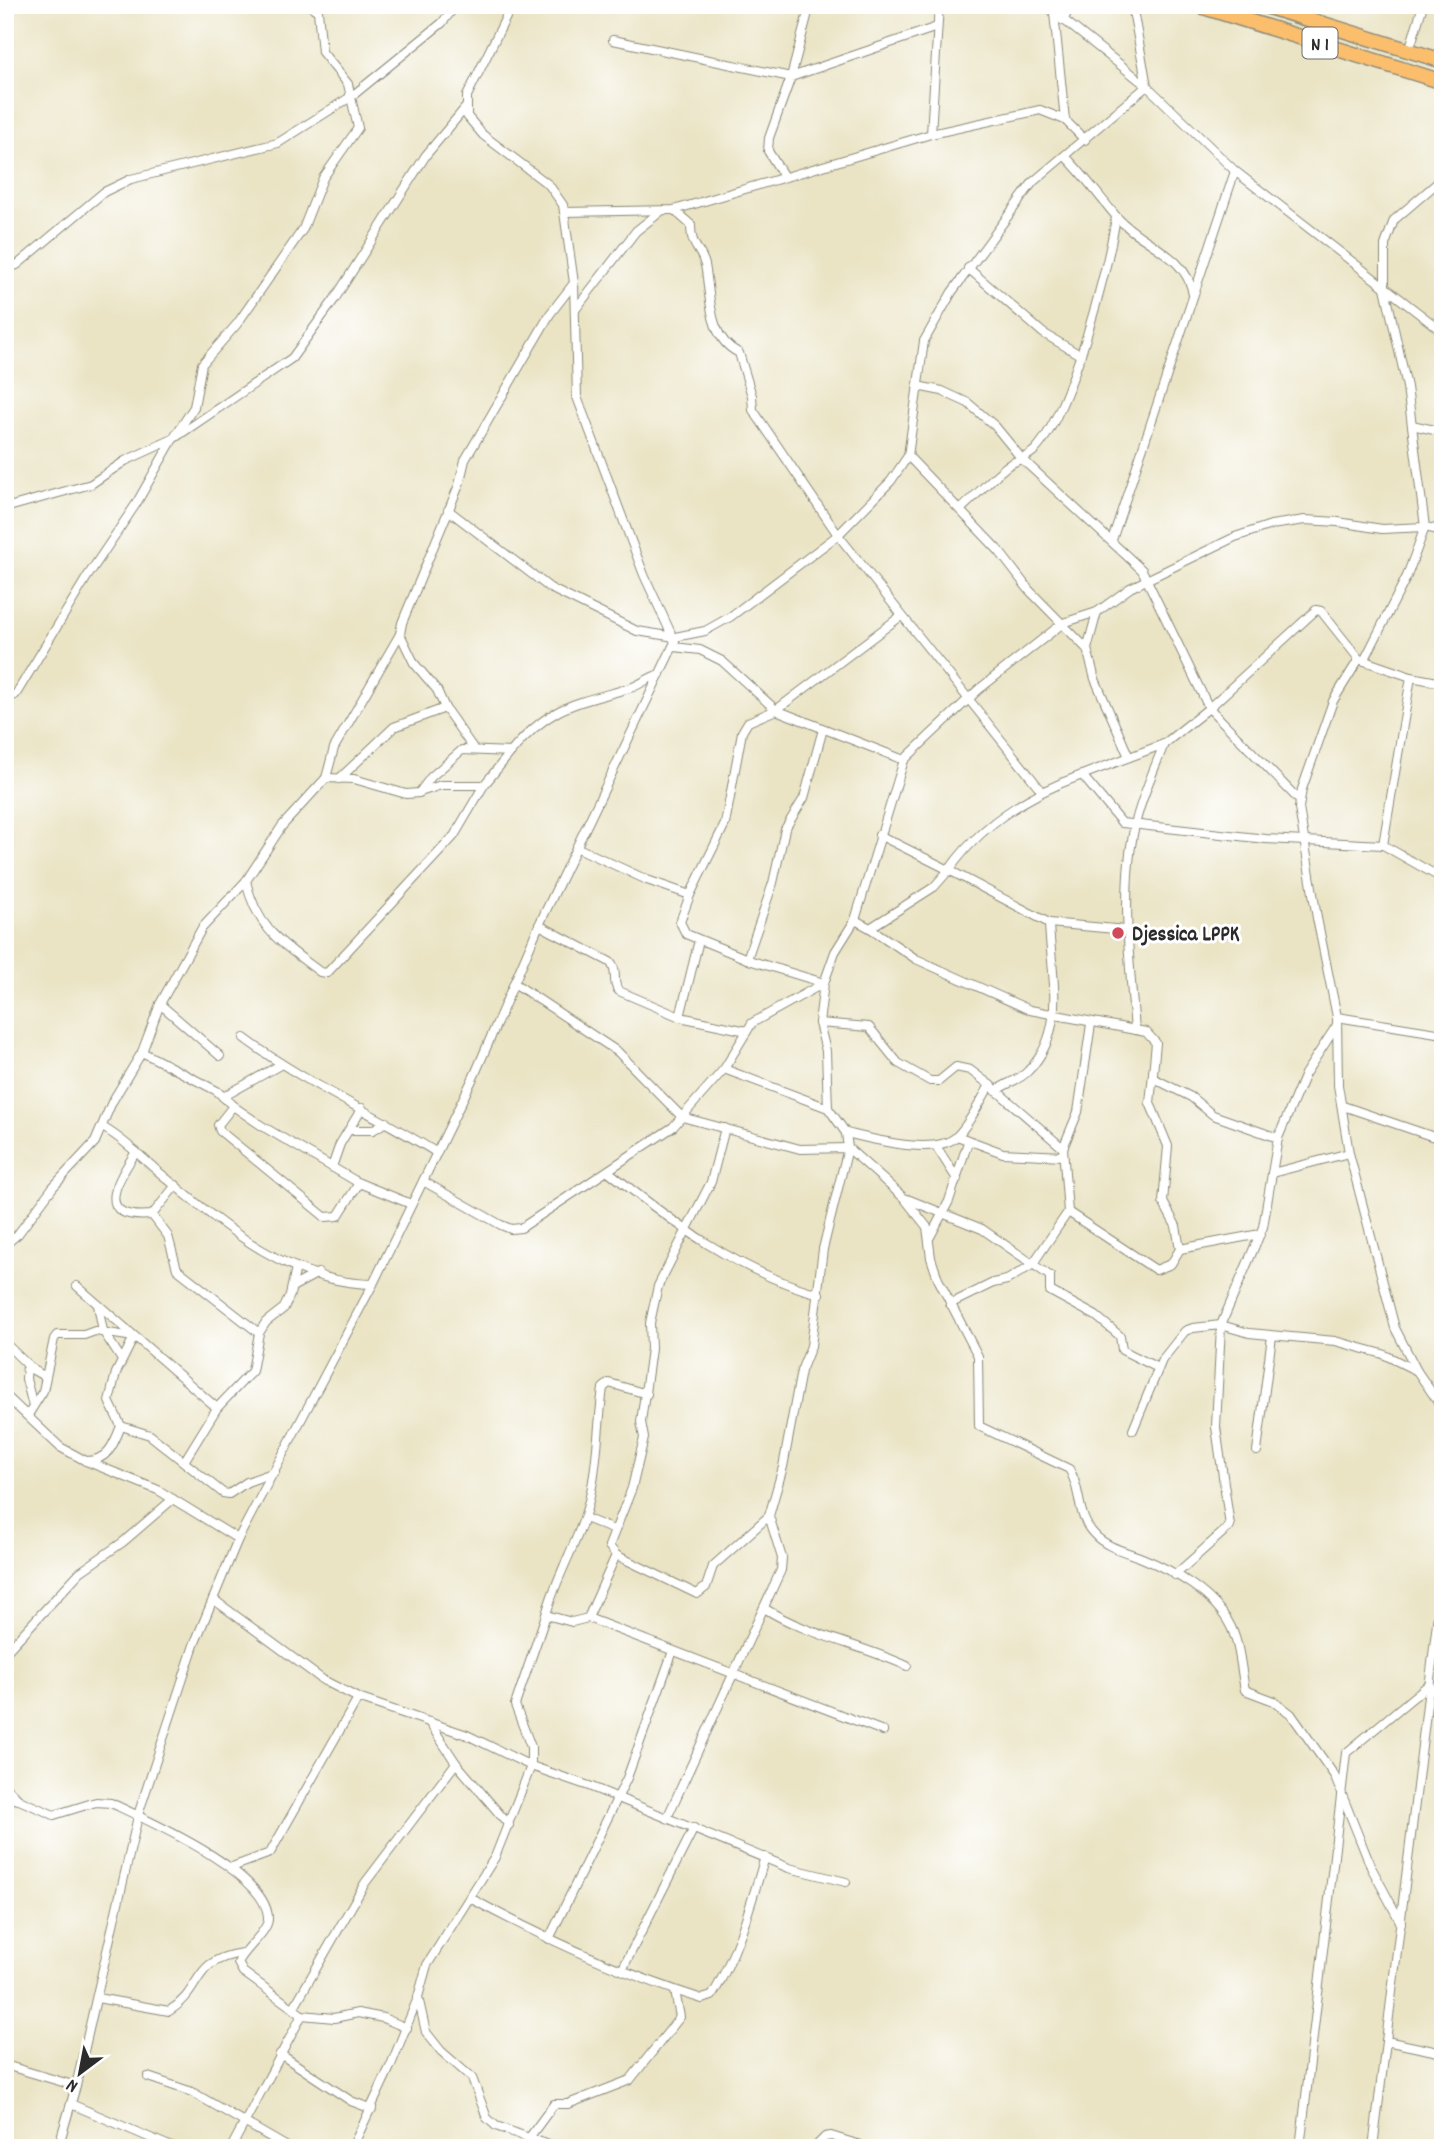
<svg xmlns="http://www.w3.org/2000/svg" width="1448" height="2153" font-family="Dekko,sans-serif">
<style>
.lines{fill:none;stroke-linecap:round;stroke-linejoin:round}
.street-casing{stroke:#8a8878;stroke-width:10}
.highway-casing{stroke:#8a8878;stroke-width:17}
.street{stroke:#fff;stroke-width:8}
.highway{stroke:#fabe6d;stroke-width:14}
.poi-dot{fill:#d1495b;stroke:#fff;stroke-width:2.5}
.labels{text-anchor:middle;stroke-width:6;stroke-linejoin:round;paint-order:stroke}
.shield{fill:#fff;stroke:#6b6b6b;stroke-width:2}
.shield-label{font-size:19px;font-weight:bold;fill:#2b2b2b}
.poi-label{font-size:21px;font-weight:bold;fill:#2b2b2b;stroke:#fff;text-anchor:start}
</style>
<rect width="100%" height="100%" fill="#fff"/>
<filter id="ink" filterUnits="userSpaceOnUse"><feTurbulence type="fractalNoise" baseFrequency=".0143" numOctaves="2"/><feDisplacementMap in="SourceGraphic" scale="14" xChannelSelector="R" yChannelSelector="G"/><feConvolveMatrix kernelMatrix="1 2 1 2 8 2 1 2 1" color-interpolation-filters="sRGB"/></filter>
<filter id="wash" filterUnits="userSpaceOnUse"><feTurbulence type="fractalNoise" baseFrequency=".00686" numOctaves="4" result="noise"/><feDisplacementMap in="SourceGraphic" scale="28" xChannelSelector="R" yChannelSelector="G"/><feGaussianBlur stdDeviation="1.57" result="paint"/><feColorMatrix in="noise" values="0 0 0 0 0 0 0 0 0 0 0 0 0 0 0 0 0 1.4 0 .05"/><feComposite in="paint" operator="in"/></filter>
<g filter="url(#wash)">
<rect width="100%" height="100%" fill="#eae4c5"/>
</g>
<g filter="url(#ink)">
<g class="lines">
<g class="street-casing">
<g id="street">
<path d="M1132 5 1147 86 1235 171 1443 332"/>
<path d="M5 9 14 5"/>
<path d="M1054 13 1065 120"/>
<path d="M1063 21 1071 5"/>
<path d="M613 40 791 77 937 27"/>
<path d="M1409 51 1423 5"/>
<path d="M931 134 939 5"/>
<path d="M1065 156C1084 175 1098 195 1115 215 1139 244 1187 253 1193 295"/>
<path d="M783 175 768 151 769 138 791 77 810 5"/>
<path d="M674 210 691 225C691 249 701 248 705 265 711 294 707 338 739 353L752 396 753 410 838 535 1041 790"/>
<path d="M564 212 674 210 931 134 1040 110 1065 120 1085 140"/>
<path d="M968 268 1043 333 1080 355"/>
<path d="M5 269 17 265 104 192 131 179 278 143 352 96 442 23 456 5"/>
<path d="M575 310 636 231 660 212"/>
<path d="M917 386 942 391 968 403 995 426 1022 459 1142 570 1209 708 1300 801"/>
<path d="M1412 425 1443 432"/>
<path d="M908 456 999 551 1029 590 1087 649 1095 679 1129 757"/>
<path d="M5 508 91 484 125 461 173 439 194 407 202 364 237 324 303 229 323 178 358 128 348 84 322 52 318 11 309 5"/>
<path d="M448 510 550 588 637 631 675 637 705 631 730 617 838 535 891 481 908 456 924 341 952 292 1033 182 1147 86 1045 5"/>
<path d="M960 510C976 496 990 479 1007 466 1016 460 1027 458 1035 450 1070 414 1108 269 1116 217"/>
<path d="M1112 540 1235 171"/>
<path d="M901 616 776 710 748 722 742 732 725 824 690 895 680 922 686 934 752 961 824 983 819 1023 826 1051 828 1108 846 1133 848 1148 904 1198 927 1227 931 1258 938 1279 978 1356 979 1426 1069 1469C1082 1489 1076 1516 1094 1534 1105 1547 1127 1552 1142 1558 1174 1571 1215 1594 1231 1627 1240 1646 1241 1669 1245 1690L1274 1701 1291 1714 1334 1775 1371 1867 1401 1923"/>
<path d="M674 647 700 650 722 661 776 710 904 760"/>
<path d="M1087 649 1097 612"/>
<path d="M1359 659 1333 701 1302 789 1299 808 1317 918 1337 1017 1338 1085 1349 1153 1395 1328 1417 1371 1443 1409"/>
<path d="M1364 661 1407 576 1425 527 1407 387 1385 288V245L1394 220 1443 178"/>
<path d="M5 701 16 694 87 577 136 504 173 439 292 358 334 300 426 155 466 107"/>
<path d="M473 748 445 708 437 690 414 663 400 634 402 623 459 485 465 460 550 314 574 283"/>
<path d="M1082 775 1164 744 1209 708 1316 610 1321 611 1359 659 1411 677 1443 683"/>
<path d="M326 778 334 748 400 634"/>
<path d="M339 779 394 727 445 708"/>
<path d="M420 792 441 785H484L511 752"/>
<path d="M879 835 949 870C982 823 1029 794 1082 775L1122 823 1266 839 1383 845 1443 879"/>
<path d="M1383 845 1411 677"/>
<path d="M578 848 647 880 690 895"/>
<path d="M246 881C257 930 283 944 320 972L327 973 454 836 484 785"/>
<path d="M855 920 870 928 934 887 949 870 1049 923 1126 930"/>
<path d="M539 925 610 962C619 971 611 983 619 991L680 1017 747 1031"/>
<path d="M870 928 916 959 1030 1010 1146 1032 1156 1043 1150 1103 1168 1146 1163 1202 1176 1226 1180 1249 1171 1264 1156 1270 1068 1212"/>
<path d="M747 959 773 883 785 829 804 798 823 729"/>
<path d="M514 983 618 1052 682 1117 800 1149 848 1148 823 1249 811 1346 801 1371 783 1467 769 1516 782 1558 781 1570 667 1818"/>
<path d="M160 1004 220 1056"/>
<path d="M680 1017 699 940"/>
<path d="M1337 1017 1443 1034"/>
<path d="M819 1023 869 1027 898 1063 930 1081H939L956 1067 970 1070 990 1085"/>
<path d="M1135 1030C1130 966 1120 889 1135 825 1141 798 1154 770 1164 744"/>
<path d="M244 1038C304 1083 374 1113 437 1153"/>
<path d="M142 1052 217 1091 233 1106 262 1126 359 1183 411 1204"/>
<path d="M724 1069 828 1108"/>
<path d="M1153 1078 1191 1097 1213 1115 1278 1138"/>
<path d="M996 1091C1005 1083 1019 1081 1028 1071 1068 1030 1051 976 1049 923"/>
<path d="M223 1097 280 1065"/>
<path d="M233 1106 218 1125 220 1131 325 1217 338 1216 359 1183"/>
<path d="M1343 1106 1443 1140"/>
<path d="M104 1128C123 1139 138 1154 154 1168 218 1221 285 1283 373 1284"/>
<path d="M351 1130H373L386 1122"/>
<path d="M846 1133C872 1139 936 1157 957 1136 970 1123 980 1102 990 1085L1063 1148"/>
<path d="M957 1136 1003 1153 1063 1156"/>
<path d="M936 1146 957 1179"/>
<path d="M136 1152C115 1183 94 1220 152 1215L176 1185"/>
<path d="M332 1167 340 1144 362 1108"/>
<path d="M608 1171C673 1223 738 1272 819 1294"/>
<path d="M1272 1173 1349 1153"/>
<path d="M423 1181 501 1225 511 1229 521 1228 673 1127 724 1069 752 1023 824 983 835 952 855 920 904 760 978 690 1063 623 1097 612 1130 588 1235 537 1271 525 1305 520 1338 522 1382 529 1425 527 1443 531"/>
<path d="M907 1199 982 1229 1050 1276V1291L1096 1316 1120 1336 1122 1350 1158 1368"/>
<path d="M152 1215 168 1236 177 1269 259 1333"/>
<path d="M930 1237 949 1201 968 1142"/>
<path d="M5 1245 18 1234 53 1187 95 1142 112 1102 142 1052 160 1004 202 928 246 881 282 826 326 778 354 779 406 794 419 793 431 777 462 750 511 752C550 705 575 704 630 688 640 685 649 677 660 674"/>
<path d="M1180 1249 1260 1234"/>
<path d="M77 1286 217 1408"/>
<path d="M292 1287 318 1273"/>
<path d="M950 1304 993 1283 1007 1280 1032 1265 1068 1212 1063 1148 1078 1112 1091 1024"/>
<path d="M98 1305 103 1331 122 1360"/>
<path d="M5 1343 33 1370 46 1377"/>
<path d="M27 1364 26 1379 33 1406"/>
<path d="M5 1395 60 1447 86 1461 158 1490 238 1539"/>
<path d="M28 1415 43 1391 54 1339 57 1335H84L95 1331 134 1337 116 1373 109 1401 121 1426C114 1444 108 1461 86 1461"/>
<path d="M121 1426 150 1435 223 1493 229 1494 247 1482 275 1472"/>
<path d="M1133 1430 1162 1360 1185 1331 1193 1328 1221 1325 1249 1333 1335 1341 1383 1354 1417 1371"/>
<path d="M1257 1451 1272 1336"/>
<path d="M185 1460 217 1408 252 1371 259 1333 266 1322 284 1308 290 1295 296 1267"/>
<path d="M769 1516 713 1566 706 1587 697 1594 616 1555 588 1618 572 1622 546 1615 515 1705 531 1747V1766L589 1786 789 1868 846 1882"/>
<path d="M585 1518 614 1530"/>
<path d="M616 1555 609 1546 632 1488 644 1438 641 1422 651 1349 650 1323 658 1286 711 1182 725 1128"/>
<path d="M1175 1575 1230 1526 1216 1427 1221 1325 1263 1227 1278 1138 1305 1074 1337 1025"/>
<path d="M213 1599 323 1680 358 1698 467 1735 531 1766 495 1857 427 1965 418 1997 426 2032 441 2051 472 2078 487 2118 496 2126 557 2148"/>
<path d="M764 1608C808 1636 860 1644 907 1666"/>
<path d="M546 1615C555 1580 573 1551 584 1518 598 1477 597 1431 603 1388L609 1383 647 1394"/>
<path d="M588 1618 883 1731"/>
<path d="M5 1653 80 1572 123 1542 173 1499"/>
<path d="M456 1763 509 1825"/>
<path d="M5 1786 19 1800"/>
<path d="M5 1797 19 1800 54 1815 96 1802 111 1803C147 1820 269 1873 268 1919 268 1932 244 1949 238 1963L243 1972 302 2015 334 2018 358 2013 383 2018 407 2028"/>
<path d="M232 1867 270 1853 358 1698"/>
<path d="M470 1898C545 1939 620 1973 702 1999L712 1996C737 1955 751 1903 765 1857"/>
<path d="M549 1939 627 1778 673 1651"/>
<path d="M622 1970 694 1828"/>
<path d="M97 1998 169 2011C205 1989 189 1961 242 1953"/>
<path d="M294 2007 365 1883 456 1763 429 1722"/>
<path d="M1386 2041 1443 2053"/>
<path d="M280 2054 351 2101 372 2109"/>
<path d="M5 2065 76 2086"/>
<path d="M148 2077 192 2092 289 2148"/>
<path d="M71 2104 174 2148"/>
<path d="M529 2138 554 2104H568L630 2080 680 2017 675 1991"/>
<path d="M58 2148 76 2086 139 1812 194 1645 238 1539 373 1284 475 1074 539 925 675 642 644 575 577 397 574 283 563 205 549 185 483 135 467 116V96L512 5"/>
<path d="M231 2148 302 2015"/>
<path d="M352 2148 391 2065 417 2000"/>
<path d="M814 2148 825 2137 831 2136 870 2148"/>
<path d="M1300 2148 1346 1753 1428 1685 1443 1697"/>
<path d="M1373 2148 1443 1573"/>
</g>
</g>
<g class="highway-casing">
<g id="highway">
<path d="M1197 5 1443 82"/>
<path d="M1262 5 1443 61"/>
</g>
</g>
<use href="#street" class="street"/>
<use href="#highway" class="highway"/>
</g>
</g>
<circle class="poi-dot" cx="1118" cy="933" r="7"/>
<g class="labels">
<rect class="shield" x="1302.5" y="27.5" width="35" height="31" rx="5"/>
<g class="shield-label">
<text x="1320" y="50">N 1</text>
</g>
<g class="poi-label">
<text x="1132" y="940">Djessica LPPK</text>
</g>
</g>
<rect width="1448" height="2153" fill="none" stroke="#fff" stroke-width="28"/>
<g transform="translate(80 2073) rotate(212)" stroke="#ffffff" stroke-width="5" paint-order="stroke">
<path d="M0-5L12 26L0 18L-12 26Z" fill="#2b2b2b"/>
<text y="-10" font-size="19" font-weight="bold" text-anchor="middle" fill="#2b2b2b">N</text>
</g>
</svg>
